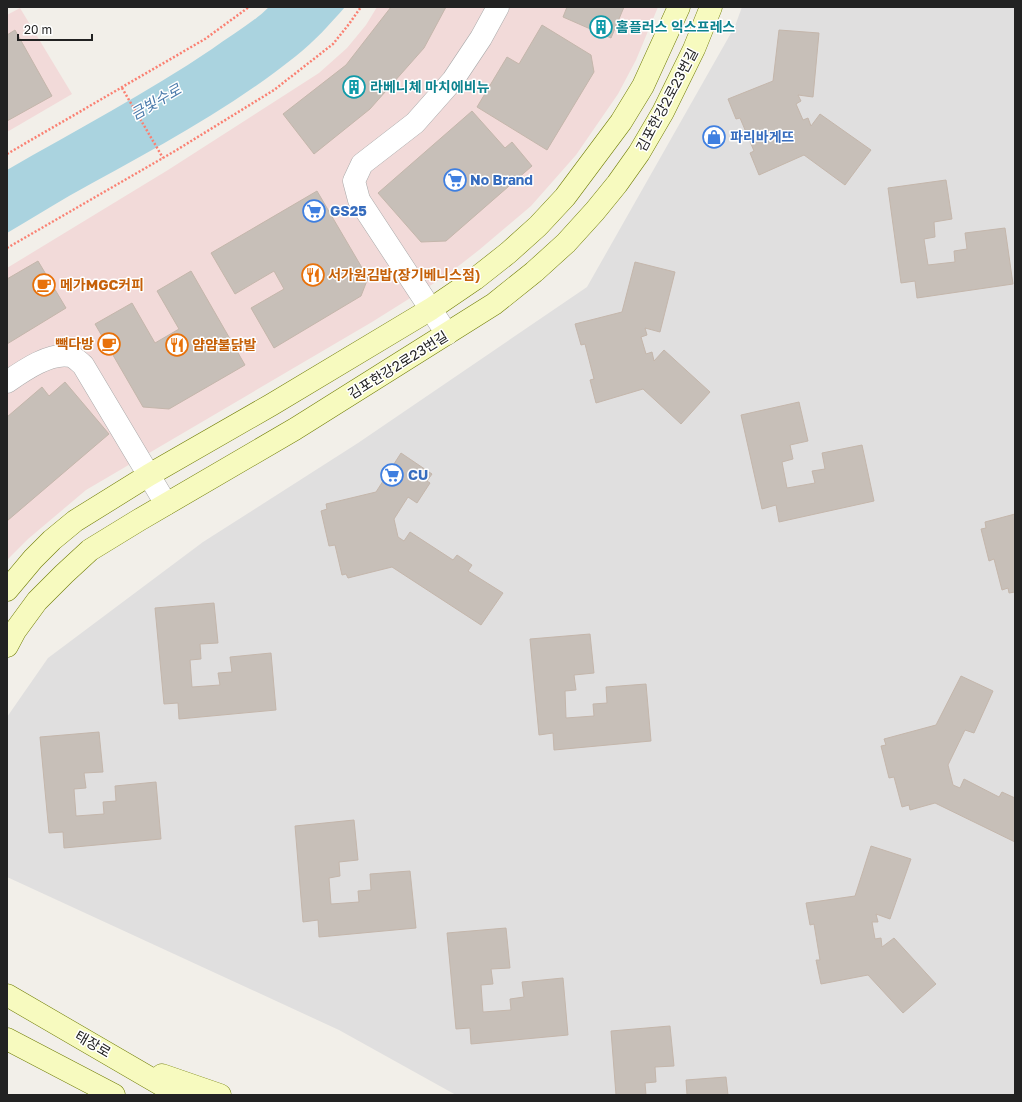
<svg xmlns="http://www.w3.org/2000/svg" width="1022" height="1102" font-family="'Golos Text','Noto Sans KR',sans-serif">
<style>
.residential{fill:#e0dfdf}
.commercial{fill:#f2dad9}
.water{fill:#aad3df}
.building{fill:#c7bfb8;stroke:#c4b6ab}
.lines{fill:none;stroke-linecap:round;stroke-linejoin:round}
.street-casing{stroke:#a9a9a9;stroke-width:23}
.secondary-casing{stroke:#707d05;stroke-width:23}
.path{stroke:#fa8072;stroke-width:2.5;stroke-dasharray:2 2;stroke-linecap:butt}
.street{stroke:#fff;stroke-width:22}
.secondary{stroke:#f7fabf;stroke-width:22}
.labels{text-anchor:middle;stroke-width:3;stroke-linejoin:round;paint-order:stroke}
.culture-label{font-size:14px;font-weight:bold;fill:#0d838f;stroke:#fff;text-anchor:start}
.street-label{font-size:14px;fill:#222;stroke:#fff}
.shop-label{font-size:14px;font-weight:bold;fill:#366cbe;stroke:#fff;text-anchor:start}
.food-label{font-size:14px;font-weight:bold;fill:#c56008;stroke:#fff;text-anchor:start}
.water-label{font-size:15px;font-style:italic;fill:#4a7aab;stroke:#fff}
</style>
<rect width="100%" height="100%" fill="#f2efe9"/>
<path class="residential" d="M742 7H1015V1095H456L339 1030 7 877V717L48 658 203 542 358 443 587 287 735 26Z"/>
<g class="commercial">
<path d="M377 7H658L636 60 618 94 576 155 531 206 479 250 447 275 372 322 86 490 28 539 7 560V268L168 170 319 73 347 48 366 25Z"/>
<path d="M20 8 72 94 7 132V15Z"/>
</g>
<path class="water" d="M269 7H345C330 24 314 42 296 56 226 112 147 153 69 196 48 208 28 221 7 233V170C76 130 147 93 212 49 231 35 253 23 269 7Z"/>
<g class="building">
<path d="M391 7H446L424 48 370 109 314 154 283 114 346 65Z"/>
<path d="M567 7H624L611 38 563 17Z"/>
<path d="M542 25 591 55 594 72 547 150 477 107 507 57 519 64Z"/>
<path d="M15 30 52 96 7 121V35Z"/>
<path d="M779 30 819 33 813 97 798 95 801 101 796 104 803 120 808 118 811 126 820 114 871 150 845 185 804 155 759 175 750 153 754 151 740 118 736 119 728 99 773 81Z"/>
<path d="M472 111 505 148 512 142 532 166 446 241 421 242 378 193Z"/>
<path d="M946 180 952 219 934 222 935 237 924 239 928 265 955 262 954 251 967 249 965 233 1005 228 1013 284 917 298 915 281 901 283 888 188Z"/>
<path d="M317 191 368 278 361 296 274 348 251 308 284 289 274 271 235 294 211 253Z"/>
<path d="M38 261 66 308 7 344V279Z"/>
<path d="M635 262 675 272 660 332 645 328 647 335 641 337 646 354 652 352 654 361 664 350 710 392 681 424 643 389 596 403 590 380 594 379 585 344 581 345 575 324 622 312Z"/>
<path d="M191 271 245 365 169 409 143 407 95 324 132 303 155 343 179 329 157 291Z"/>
<path d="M65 382 109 434 7 521V417L42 387 49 396Z"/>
<path d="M799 402 808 441 790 445 793 459 782 462 787 488 815 483 812 471 825 469 822 453 862 445 874 501 779 522 776 505 762 509 741 415Z"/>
<path d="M401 453 432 474 427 481 430 483 417 503 408 497 394 519 398 537 404 541 410 532 453 560 457 555 472 565 468 571 503 593 481 625 392 567 348 578 346 574 342 575 335 545 329 546 321 511 327 509 326 504 376 492Z"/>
<path d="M1015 514V592L1009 593 1008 588 1002 590 994 559 989 561 981 529 986 528 985 522Z"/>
<path d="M214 603 218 643 200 644 201 659 190 660 192 687 220 685 218 673 232 672 230 657 271 653 276 710 179 719 178 703 164 704 155 608Z"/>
<path d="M590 634 594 673 574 675 576 690 565 691 566 718 594 716 593 704 607 703 606 687 646 684 651 741 554 750 553 733 539 735 530 639Z"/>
<path d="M961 676 993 691 974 733 965 730 948 765 953 785 960 788 964 779 999 797 1002 792 1015 798V842L935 803 910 810 909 805 902 807 894 777 889 778 881 746 886 745 884 739 936 725Z"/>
<path d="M99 732 103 772 84 773 86 788 74 789 76 816 104 814 103 802 116 801 115 786 156 782 161 839 64 848 63 832 49 833 40 737Z"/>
<path d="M354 820 358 860 339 862 340 876 329 878 331 904 359 902 358 891 371 890 370 874 410 871 416 928 319 937 318 920 303 922 295 826Z"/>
<path d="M871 846 911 859 890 919 876 914 878 922H872L875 939 881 938 882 947 894 938 936 984 903 1013 868 975 821 984 816 960H820L814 924 810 925 806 903 855 896Z"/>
<path d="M506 928 510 968 491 969 493 984 481 985 483 1012 511 1010 510 999 524 997 522 982 563 978 568 1035 471 1044 470 1028 456 1029 447 933Z"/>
<path d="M670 1026 674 1066 655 1067 656 1082 645 1083 646 1095H616L611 1031Z"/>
<path d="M726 1077 728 1095H687L686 1080Z"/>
</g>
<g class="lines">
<g class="street-casing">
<g id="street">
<path d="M447 334 359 200 354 181 362 164 415 123 453 80 481 38 498 7"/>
<path d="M7 382C23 371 50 352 70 356 75 357 79 362 83 365L166 504"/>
</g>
</g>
<g class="secondary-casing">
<g id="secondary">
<path d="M7 590 33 559 52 540 75 521 149 475 271 405 431 309 475 279 508 253 538 226 565 197 621 122 643 86 679 7"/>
<path d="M7 646 15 631 37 601 64 574 90 550 139 520 295 429 494 304 534 272 566 243 595 211 617 184 639 153 663 112 694 49 711 7"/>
<path d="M7 995 179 1095"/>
<path d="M7 1039 114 1095"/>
<path d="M162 1075 220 1095"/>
</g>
</g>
<g class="path">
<path d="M122 88 163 158"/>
<path d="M7 154 205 39 249 7"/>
<path d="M7 248 175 151 274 90 333 44 349 24 361 7"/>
</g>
<use href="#street" class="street"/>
<use href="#secondary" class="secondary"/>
</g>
<defs>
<g id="building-ring" transform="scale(1.15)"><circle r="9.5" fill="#fff" stroke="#0f9aa8" stroke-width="1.5"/><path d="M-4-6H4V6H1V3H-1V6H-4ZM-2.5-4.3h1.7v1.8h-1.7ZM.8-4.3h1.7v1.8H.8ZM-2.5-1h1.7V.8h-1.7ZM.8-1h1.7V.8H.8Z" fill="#0f9aa8"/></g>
<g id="shop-ring" transform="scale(1.15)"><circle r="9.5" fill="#fff" stroke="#3f7fe0" stroke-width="1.5"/><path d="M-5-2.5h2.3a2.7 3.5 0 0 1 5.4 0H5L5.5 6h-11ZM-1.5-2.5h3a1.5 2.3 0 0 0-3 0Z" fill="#3f7fe0"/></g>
<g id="supermarket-ring" transform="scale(1.15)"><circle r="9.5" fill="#fff" stroke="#3f7fe0" stroke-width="1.5"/><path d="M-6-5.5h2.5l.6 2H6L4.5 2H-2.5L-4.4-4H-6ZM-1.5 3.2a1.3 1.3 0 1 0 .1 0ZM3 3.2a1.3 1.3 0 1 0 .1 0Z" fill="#3f7fe0"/></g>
<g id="restaurant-ring" transform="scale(1.15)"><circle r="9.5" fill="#fff" stroke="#e8710a" stroke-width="1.5"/><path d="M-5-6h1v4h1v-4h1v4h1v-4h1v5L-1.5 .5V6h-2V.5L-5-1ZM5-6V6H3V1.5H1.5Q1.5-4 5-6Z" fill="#e8710a"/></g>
<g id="cafe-ring" transform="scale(1.15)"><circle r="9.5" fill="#fff" stroke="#e8710a" stroke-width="1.5"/><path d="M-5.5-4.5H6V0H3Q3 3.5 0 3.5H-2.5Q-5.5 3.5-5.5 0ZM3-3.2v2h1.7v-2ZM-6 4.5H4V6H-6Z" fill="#e8710a"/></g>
</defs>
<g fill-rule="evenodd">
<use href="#building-ring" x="601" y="27"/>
<use href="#building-ring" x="354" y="87"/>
<use href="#shop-ring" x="714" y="137"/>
<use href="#supermarket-ring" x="455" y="180"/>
<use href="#supermarket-ring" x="314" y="211"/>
<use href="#restaurant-ring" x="313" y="275"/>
<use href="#cafe-ring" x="44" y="285"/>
<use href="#cafe-ring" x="109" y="344"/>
<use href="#restaurant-ring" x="177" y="345"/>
<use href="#supermarket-ring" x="392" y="475"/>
</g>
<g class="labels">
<g class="culture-label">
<text x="616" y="32">홈플러스 익스프레스</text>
<text x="370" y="92">라베니체 마치에비뉴</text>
</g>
<g class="street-label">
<text transform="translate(667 100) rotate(-62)" y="5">김포한강2로23번길</text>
<text transform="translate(398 365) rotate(-32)" y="5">김포한강2로23번길</text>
<text transform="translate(93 1044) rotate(30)" y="5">태장로</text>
</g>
<g class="shop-label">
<text x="730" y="142">파리바게뜨</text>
<text x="470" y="185">No Brand</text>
<text x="330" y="216">GS25</text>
<text x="408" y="480">CU</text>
</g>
<g class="food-label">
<text x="328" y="280">서가원김밥(장기베니스점)</text>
<text x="60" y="290">메가MGC커피</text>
<text x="94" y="349" text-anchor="end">빽다방</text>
<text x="192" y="350">얌얌불닭발</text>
</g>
<g class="water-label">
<text transform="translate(156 102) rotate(-30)" y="5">금빛수로</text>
</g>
</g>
<rect width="1022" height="1102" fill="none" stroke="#222222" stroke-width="16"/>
<path d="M18 34v6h74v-6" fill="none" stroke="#222222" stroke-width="2"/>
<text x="24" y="34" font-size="12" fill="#222222" stroke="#ffffff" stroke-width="3" paint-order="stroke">20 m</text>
</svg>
